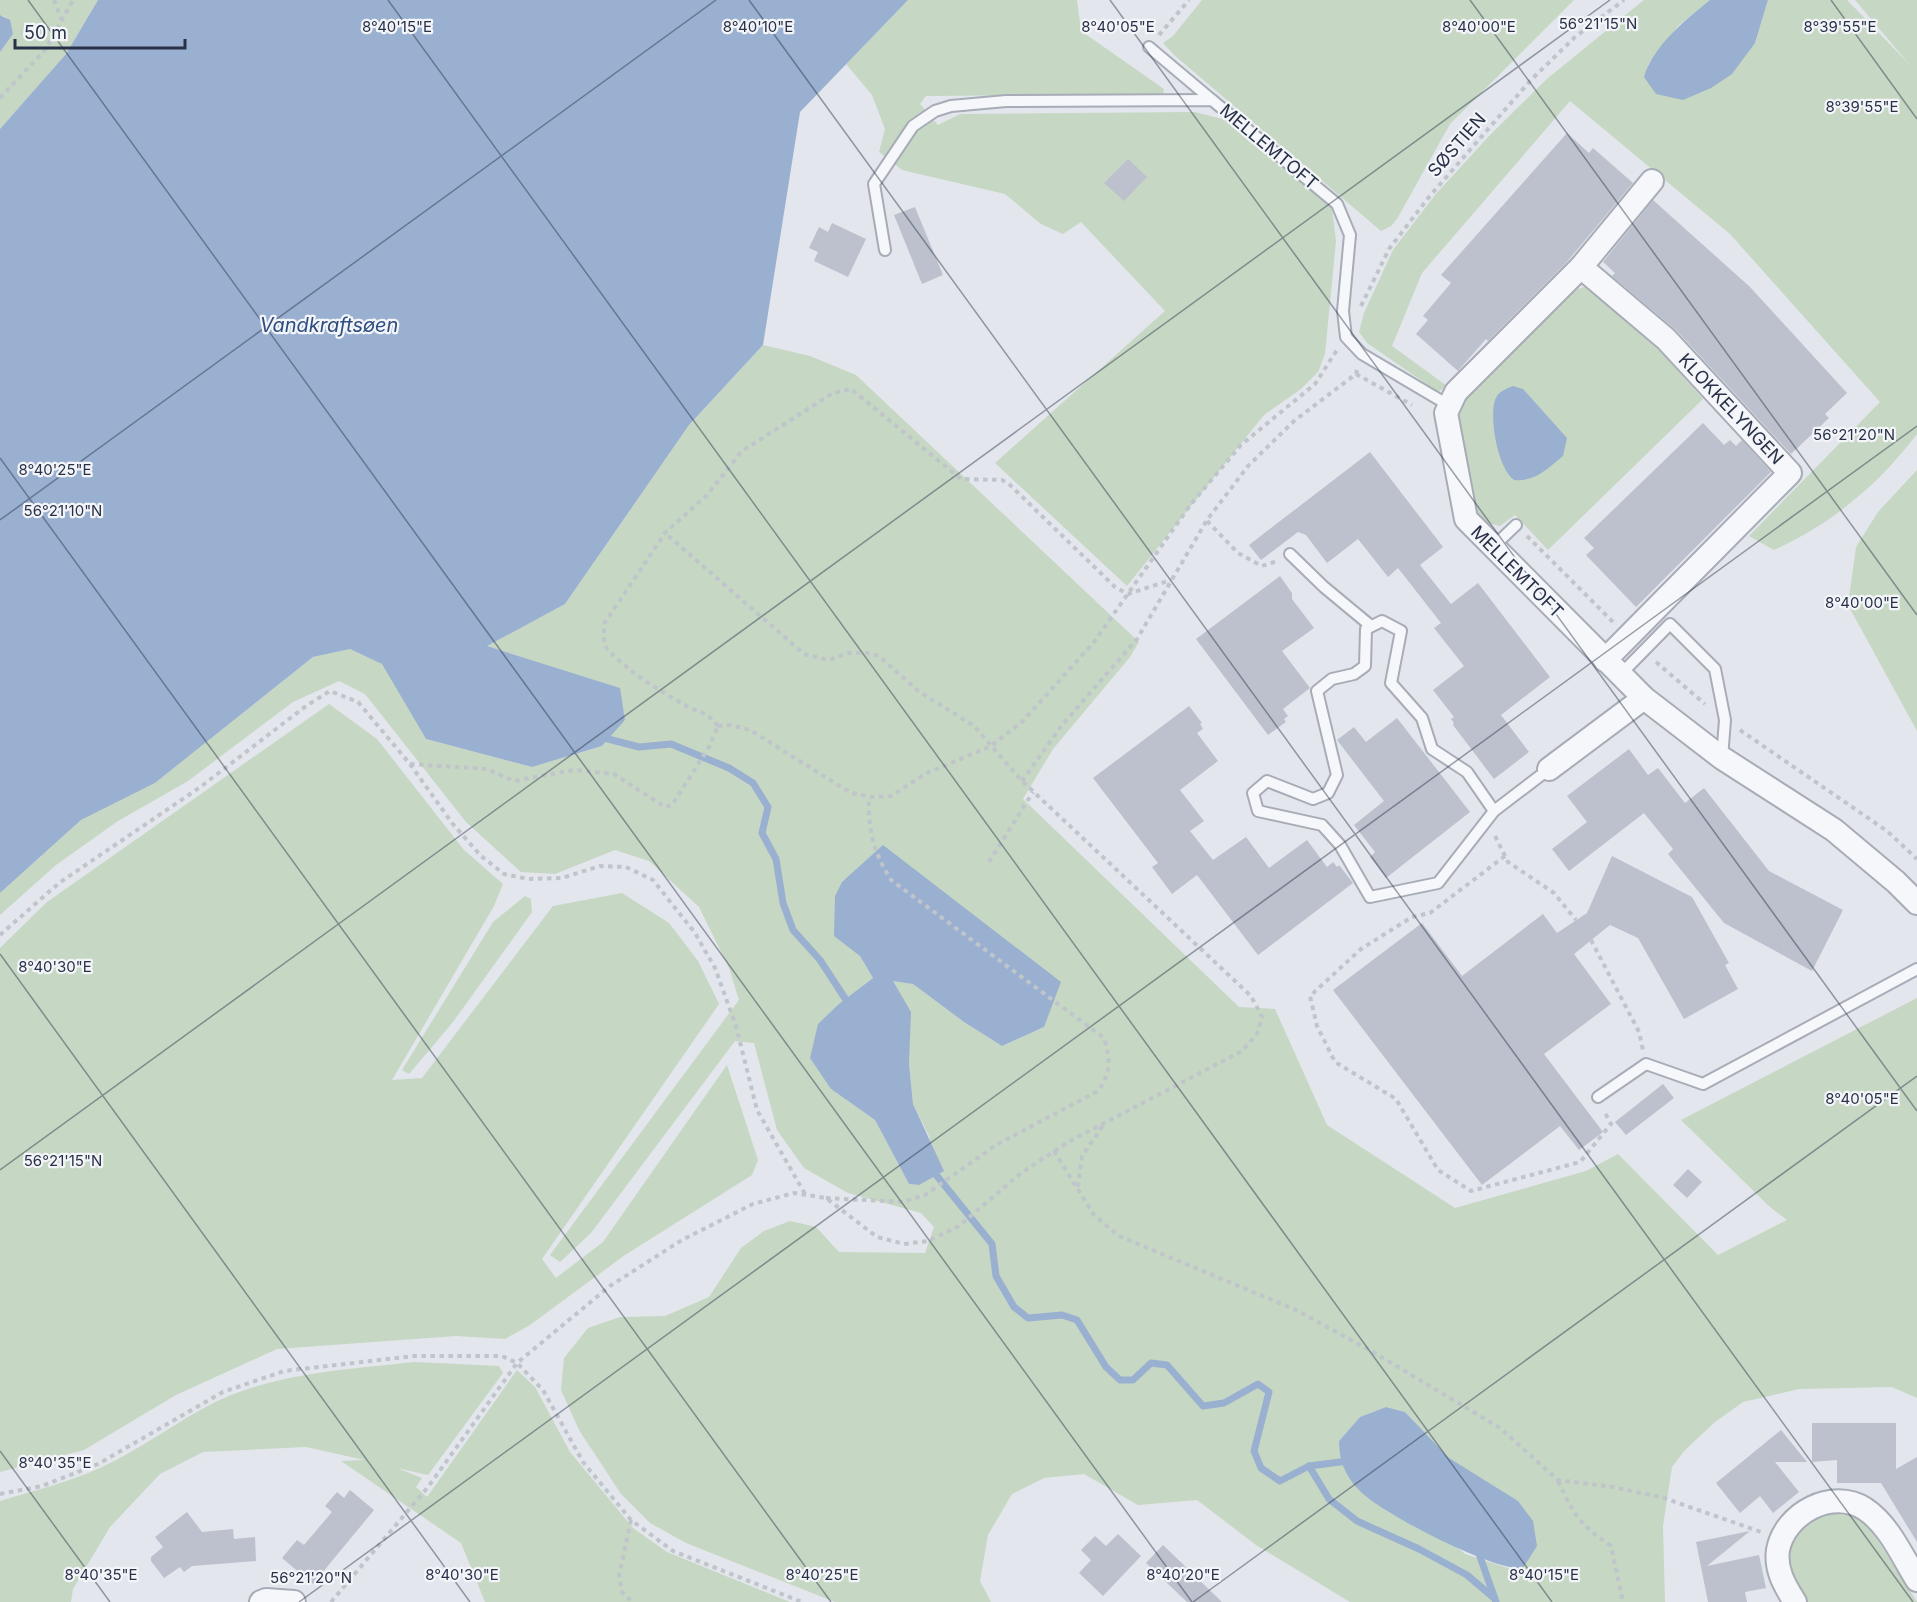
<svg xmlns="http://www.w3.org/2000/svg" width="1917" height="1602" font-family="Inter,sans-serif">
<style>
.green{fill:#c6d7c3;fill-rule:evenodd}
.water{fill:#9ab0d0}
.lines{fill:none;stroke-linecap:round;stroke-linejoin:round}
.stream{stroke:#9ab0d0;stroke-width:7}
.building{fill:#bcc1cd}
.service-casing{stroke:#a7acb7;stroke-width:14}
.minor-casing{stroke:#a7acb7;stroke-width:26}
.path{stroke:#c0c4cb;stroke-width:4;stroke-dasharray:4.5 4.5;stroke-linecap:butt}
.service{stroke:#f6f7fa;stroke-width:10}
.minor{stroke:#f6f7fa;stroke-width:22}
.ticks{fill:none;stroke:#283147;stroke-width:1.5;stroke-opacity:0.45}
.labels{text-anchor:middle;stroke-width:4.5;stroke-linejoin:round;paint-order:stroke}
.street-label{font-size:18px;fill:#283147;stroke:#f3f5f9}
.water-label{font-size:20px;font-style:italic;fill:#2d4c80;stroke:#f3f5f9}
.ticks-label{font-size:15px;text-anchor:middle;fill:#283147;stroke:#f3f5f9;stroke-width:4.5;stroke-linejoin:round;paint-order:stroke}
</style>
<rect width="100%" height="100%" fill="#e3e6ec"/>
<g class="green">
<path d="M0 0H98L66 54 0 129V52L13 34 6 17 0 15Z"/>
<path d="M908 0H1077L1081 31 1164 89 1163 94 926 96 920 104 938 125 960 114 1195 112 1230 121 1332 209 1336 241 1325 354 1318 372 1301 389 1264 415 1127 586 995 463 1165 311 1081 222 1063 234 1041 224 1005 194 902 170 879 152 885 129 872 95 846 64Z"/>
<path d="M1202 0H1574L1450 124 1397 219 1391 226 1381 231 1174 55 1163 43 1173 36Z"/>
<path d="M1644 0H1710L1678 26 1648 65 1755 43 1768 0H1847L1909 64 1855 0H1917V434C1878 485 1833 523 1774 550L1749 536 1880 402 1730 234 1570 101 1422 273 1392 346 1447 386 1438 392 1367 343 1359 332 1364 313 1393 250 1435 195 1491 134 1548 78Z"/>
<path d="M1584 287 1595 294 1663 354 1703 399 1548 550 1515 515 1500 526 1484 522 1469 506 1456 406 1571 291Z"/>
<path d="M763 345 810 356 856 375 1139 642 1130 657 1053 749 1023 799 1239 1007 1275 1009 1327 1125 1455 1208 1586 1171 1618 1154 1718 1255 1787 1220 1770 1207 1681 1120 1917 998V1398L1892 1387 1799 1389 1743 1402 1715 1422 1684 1451 1672 1467 1663 1526 1665 1602H1350L1256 1545 1197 1500 1138 1505 1084 1474 1044 1478 1012 1494 988 1535 980 1581 991 1602H835L686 1543 650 1523 621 1494 579 1430 561 1390 564 1358 588 1328 620 1317 665 1316 709 1297 741 1248 764 1231 790 1221 816 1227 839 1252 925 1253 934 1227 921 1213 848 1193 804 1168 777 1130 754 1043 735 1041 591 1233 560 1262 550 1255 739 1000 729 968 699 907 649 861 615 850 555 874 521 872 466 822 365 694 339 681 293 702 188 781 118 821 56 865 0 915V893L81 820 155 783 313 657 350 649 383 664 426 739 532 767 602 746 625 720 619 688 486 646 565 604 689 425ZM860 956 1044 1027 1002 1046 964 1022 913 984 893 980 909 1063 913 1104 930 1138 919 1185 909 1184 875 1120 831 1089 840 1003 873 978ZM1386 1407 1405 1412 1449 1458 1478 1479 1514 1570 1465 1554 1339 1441 1360 1417Z"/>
<path d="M1917 470V731L1848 605 1856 547 1878 512Z"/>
<path d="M329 704 377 739 464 850 503 884 494 906 392 1080 422 1078 553 906 622 893 669 923 698 961 719 1004 542 1259 556 1278 603 1242 727 1065 758 1160 752 1175 625 1255 530 1325 505 1339 456 1336 277 1349 176 1395 84 1450 0 1472V948L47 902Z"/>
<path d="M525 896 531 899 532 912 453 1022 409 1074 402 1070 493 922Z"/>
<path d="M414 1362 499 1366 503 1373 428 1475 397 1468 422 1478 416 1487 427 1497 517 1370 535 1387 570 1452 633 1528 667 1552 790 1602H485L461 1543 341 1461 364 1460 306 1447 203 1452 160 1474 110 1527 73 1589 71 1602H0V1501C40 1489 79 1480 116 1460 155 1440 190 1412 231 1395 290 1372 352 1369 414 1362Z"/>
<path d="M1828 1513 1854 1516 1868 1525 1917 1602H1807C1802 1593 1793 1583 1790 1573 1781 1543 1801 1519 1828 1513Z"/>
</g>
<g class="water">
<path d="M98 0H908L800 112 763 345 689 425 565 604 487 646 620 688 625 720 602 746 532 767 426 739 382 664 350 649 313 657 155 783 81 820 0 893V129L66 54Z"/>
<path d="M1710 0H1768L1755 43 1732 74 1711 88 1683 100 1656 94 1644 77C1654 45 1684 21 1710 0Z"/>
<path d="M0 15 10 20 13 34 0 52Z"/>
<path d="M1513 386 1523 389 1567 438 1563 456C1547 469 1535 482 1514 480 1498 469 1489 419 1495 400 1498 392 1505 389 1513 386Z"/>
<path d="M883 845 1061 982 1044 1027 1002 1046 964 1022 913 984 893 981 911 1012 909 1063 913 1104 944 1171 919 1185 909 1184 875 1120 831 1089 810 1058 818 1024 840 1003 873 978 860 956 834 936 835 896 842 882Z"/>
<path d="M1386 1407 1405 1412 1449 1458 1518 1501 1533 1521 1537 1546 1523 1568C1497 1573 1377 1511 1359 1490 1345 1476 1339 1460 1339 1441L1360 1417Z"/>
</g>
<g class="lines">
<g class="stream">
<path d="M608 739 639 747 671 744 729 768 753 783 768 807 762 833 776 859 783 903 793 930 820 960 850 1006"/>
<path d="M933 1171 992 1244 996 1276 1014 1307 1028 1318 1062 1315 1077 1320 1106 1367 1120 1380H1133L1151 1363 1167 1365 1203 1406 1224 1403 1258 1384 1269 1392 1254 1451 1261 1468 1280 1481 1309 1466 1348 1461"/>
<path d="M1309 1466 1329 1499 1357 1521 1419 1549 1467 1575 1494 1598"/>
<path d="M1478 1551 1496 1602"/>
</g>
</g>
<g class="building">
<path d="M1567 133 1589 153 1593 148 1633 183 1566 263 1488 341 1486 339 1458 371 1416 334 1428 320 1423 316 1451 283 1441 275Z"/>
<path d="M1128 159 1147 177 1124 201 1104 183Z"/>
<path d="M1653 200 1750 287 1847 393 1825 414 1829 418 1791 454 1676 330 1612 276 1615 273 1603 262Z"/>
<path d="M915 207 943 275 922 284 894 215Z"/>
<path d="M832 223 866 239 848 277 814 261 818 252 809 248 819 227 828 232Z"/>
<path d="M1703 423 1724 445 1730 440 1736 446 1742 440 1771 472 1636 607 1586 555 1594 548 1584 538Z"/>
<path d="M1370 452 1443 547 1420 565 1451 604 1478 583 1550 677 1501 715 1529 752 1494 779 1453 725 1454 723 1451 719 1454 717 1433 690 1464 666 1434 628 1441 623 1398 568 1388 577 1358 539 1327 563 1306 535 1298 532 1261 560 1249 545Z"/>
<path d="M1280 576 1292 593V599L1314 628 1282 651 1310 688 1283 709 1288 716 1284 719 1286 722 1268 735 1196 639Z"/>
<path d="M1189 706 1202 723 1200 724 1203 729 1197 733 1218 761 1180 790 1204 821 1190 831 1213 860 1246 837 1269 868 1307 840 1327 867 1333 862 1337 867 1339 865 1353 883 1258 955 1197 875 1172 894 1152 867 1158 863 1093 778Z"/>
<path d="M1397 718 1470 812 1386 878 1370 857 1375 852 1354 825 1384 801 1337 740 1354 727 1366 742Z"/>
<path d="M1629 749 1648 775 1658 768 1685 803 1704 788 1769 871 1843 910 1812 971 1724 923 1668 854 1673 849 1644 813 1569 871 1552 849 1587 822 1567 796Z"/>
<path d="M1612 856 1692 897 1729 963 1725 965 1738 989 1684 1019 1638 938 1610 925 1574 954 1611 1004 1544 1054 1603 1132 1579 1150 1560 1126 1482 1185 1333 990 1422 923 1462 976 1543 914 1557 933 1587 913Z"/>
<path d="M1663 1084 1674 1098 1626 1135 1615 1122Z"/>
<path d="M1688 1169 1702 1182 1687 1198 1673 1185Z"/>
<path d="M1812 1423H1896V1469L1917 1457V1542L1881 1483H1837V1460L1812 1462Z"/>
<path d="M1781 1430 1807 1462H1775L1799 1492 1773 1513 1760 1496 1740 1513 1716 1483Z"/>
<path d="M350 1490 374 1510 313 1584 282 1558 297 1540 304 1545 332 1512 325 1506 337 1492 344 1498Z"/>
<path d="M187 1512 202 1532 233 1529 234 1539 255 1537 256 1561 192 1566 184 1572 180 1567 164 1578 151 1561V1557L163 1547 155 1537Z"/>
<path d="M1750 1531 1707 1566 1759 1555 1766 1588 1745 1592 1747 1602H1708L1696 1542Z"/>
<path d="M1118 1534 1141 1556 1103 1596 1079 1573 1091 1560 1081 1550 1095 1536 1106 1546Z"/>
<path d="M1163 1545 1222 1602H1187L1146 1563Z"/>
</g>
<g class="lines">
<g class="service-casing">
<g id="service">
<path d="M1149 47 1212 100"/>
<path d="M885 250 874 184 913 126 935 111 951 106 1006 101 1212 100 1337 204 1350 235 1343 311 1346 337 1362 354 1450 406"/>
<path d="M1493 547 1516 525"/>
<path d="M1290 554 1324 587 1371 626"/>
<path d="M1620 675 1670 624 1715 669 1725 720 1722 758"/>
<path d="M1494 811 1438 883 1370 897 1340 845 1322 825 1258 811 1253 793 1267 781 1313 799 1328 793 1337 775 1317 691 1332 679 1354 674 1365 666 1366 629 1382 621 1401 631 1391 683 1422 718 1432 749 1467 772 1494 811 1549 769"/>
<path d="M1598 1097 1646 1064 1703 1084 1917 969"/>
</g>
</g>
<g class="minor-casing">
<g id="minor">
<path d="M1581 267 1456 392 1446 413 1466 519 1644 698 1722 758 1834 830 1896 882 1917 903"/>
<path d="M1605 660 1790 473 1666 339 1581 267 1652 181"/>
<path d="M1549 769 1644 698"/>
<path d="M261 1602 266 1600 294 1602"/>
<path d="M1795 1602C1785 1586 1775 1570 1778 1550 1785 1513 1832 1488 1865 1509 1889 1525 1902 1556 1917 1580"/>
</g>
</g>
<g class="path">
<path d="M54 0 61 19"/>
<path d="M1159 35 1189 0"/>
<path d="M0 98 45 50 73 0"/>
<path d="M1361 306 1389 249 1429 197 1530 81 1575 37 1624 0"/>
<path d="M1356 374 1412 405"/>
<path d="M1207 521 1238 553 1262 566 1277 561"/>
<path d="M1527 536 1613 622"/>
<path d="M1656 662 1705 704"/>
<path d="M718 726 730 725 750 730 851 793 872 797 891 796 925 774 991 746 1022 722 1094 642 1191 504 1241 445 1315 384 1337 350"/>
<path d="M718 726C706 710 699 714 683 704 654 687 625 670 604 645V624L665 533 707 495 742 451 833 393 851 389 961 479 1002 480 1009 484 1115 587 1128 594 1171 580"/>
<path d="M1740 730 1887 831 1917 859"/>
<path d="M410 764 452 823 481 856 504 874 528 879 562 878 600 866 626 867 653 880 695 933 715 968 736 1026 757 1110 805 1194"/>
<path d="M1022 781 1062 725 1137 639 1207 520 1248 466 1294 421 1356 374 1357 370"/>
<path d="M1495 836 1508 862 1554 893 1576 920"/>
<path d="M1505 856 1430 913 1412 917 1361 949 1310 996 1317 1026 1335 1062 1396 1099 1438 1170 1471 1191 1580 1162 1611 1124 1604 1111"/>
<path d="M989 862 1033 792"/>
<path d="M0 935 59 883 199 788 306 706 330 691 358 702 410 764 487 769 514 781 574 770 614 774 665 807 672 805 709 747 718 726"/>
<path d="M1591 940 1639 1032 1643 1050"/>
<path d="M1054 1151 1094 1215 1119 1236 1296 1310 1373 1352 1500 1428 1558 1480 1613 1487 1664 1498 1761 1532"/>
<path d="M1078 1187 1082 1156 1104 1124"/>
<path d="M826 1198 903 1202 925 1195 996 1145 1098 1091C1112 1071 1110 1060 1104 1038L891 880C873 851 868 831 869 797"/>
<path d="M1558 1481C1575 1516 1579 1524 1611 1546L1623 1602"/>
<path d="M0 1494 42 1486 98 1464 223 1392 284 1371 414 1356H502L517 1363 543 1390 583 1462 631 1520 673 1551 802 1602"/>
<path d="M631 1520 619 1576 622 1592 632 1602"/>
<path d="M331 1602 428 1487 517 1363 610 1286 682 1240 753 1204 794 1193 826 1198 877 1237 904 1244 928 1241 959 1226 1021 1173 1070 1141 1242 1051 1257 1034 1262 1017 1251 996 1022 781 974 726 918 691 879 656 867 653H848L829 660 804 654 665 533"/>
</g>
<use href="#service" class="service"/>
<use href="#minor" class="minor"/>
</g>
<path class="ticks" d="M28 0 1192 1602M388 0 1552 1602M749 0 1913 1602M1110 0 1917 1111M1470 0 1917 615M1831 0 1917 119M0 458 831 1602M0 520 716 0M0 954 470 1602M0 1170 1610 0M0 1451 110 1602M299 1602 1917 426M1193 1602 1917 1076"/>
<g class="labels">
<g class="street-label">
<text transform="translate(1457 145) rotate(-49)" y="6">SØSTIEN</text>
<text transform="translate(1269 147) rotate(40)" y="6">MELLEMTOFT</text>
<text transform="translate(1731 409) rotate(47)" y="6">KLOKKELYNGEN</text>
<text transform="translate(1517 572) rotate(45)" y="6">MELLEMTOFT</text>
</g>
<g class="water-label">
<text x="329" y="332">Vandkraftsøen</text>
</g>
</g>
<g class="ticks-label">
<text x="1598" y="29">56°21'15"N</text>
<text x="397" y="32">8°40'15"E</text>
<text x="758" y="32">8°40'10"E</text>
<text x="1118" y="32">8°40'05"E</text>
<text x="1479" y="32">8°40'00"E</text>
<text x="1840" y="32">8°39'55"E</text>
<text x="1862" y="112">8°39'55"E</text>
<text x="1854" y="440">56°21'20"N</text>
<text x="55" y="475">8°40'25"E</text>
<text x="63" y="516">56°21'10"N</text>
<text x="1862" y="608">8°40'00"E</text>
<text x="55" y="972">8°40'30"E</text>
<text x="1862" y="1104">8°40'05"E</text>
<text x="63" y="1166">56°21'15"N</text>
<text x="55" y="1468">8°40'35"E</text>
<text x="101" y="1580">8°40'35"E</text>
<text x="462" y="1580">8°40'30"E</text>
<text x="822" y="1580">8°40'25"E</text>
<text x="1183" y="1580">8°40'20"E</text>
<text x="1544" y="1580">8°40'15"E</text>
<text x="311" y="1583">56°21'20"N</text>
</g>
<path d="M15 39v9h170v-9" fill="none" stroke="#283147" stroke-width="3"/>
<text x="24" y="39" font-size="18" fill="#283147" stroke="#f3f5f9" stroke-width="4.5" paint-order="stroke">50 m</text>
</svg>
